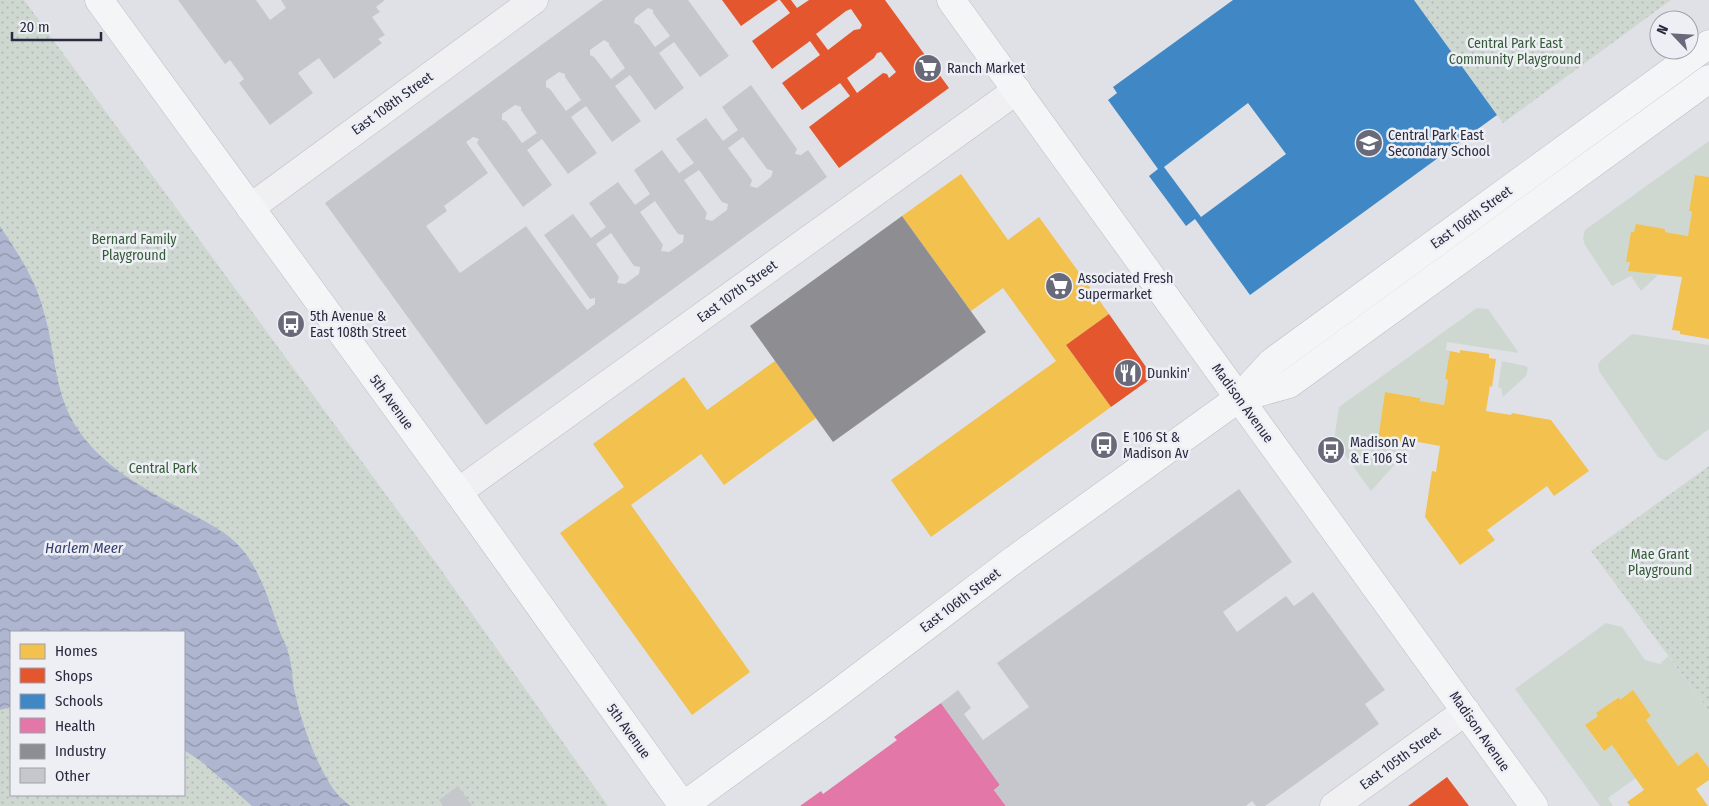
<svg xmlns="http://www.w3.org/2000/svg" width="1709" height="806" font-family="'Fira Sans Condensed',sans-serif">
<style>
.grass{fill:#ced8d1}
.park{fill:url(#park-dots);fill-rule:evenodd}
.water{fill:url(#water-waves)}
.homes{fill:#f2c14e}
.shops{fill:#e4572e;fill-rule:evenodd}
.schools{fill:#3f88c5;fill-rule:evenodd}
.health{fill:#e377a8}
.industry{fill:#8d8d92}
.building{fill:#c6c7cc;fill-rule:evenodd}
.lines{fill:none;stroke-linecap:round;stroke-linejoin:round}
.minor-casing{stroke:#bfbfc4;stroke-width:29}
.major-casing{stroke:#bdbec3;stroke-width:29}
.minor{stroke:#f0f0f2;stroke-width:28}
.major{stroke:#f4f5f6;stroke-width:28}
.labels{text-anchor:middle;stroke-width:5;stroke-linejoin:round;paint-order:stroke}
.park-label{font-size:14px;fill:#355a38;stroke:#eeeff5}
.poi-label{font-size:14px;fill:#282a3e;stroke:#eeeff5;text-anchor:start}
.street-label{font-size:14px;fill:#282a3e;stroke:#eeeff5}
.water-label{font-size:15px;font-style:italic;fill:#333e71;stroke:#eeeff5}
</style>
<defs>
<pattern id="park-dots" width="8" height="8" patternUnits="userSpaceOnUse" patternTransform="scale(1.25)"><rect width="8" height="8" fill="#ced8d1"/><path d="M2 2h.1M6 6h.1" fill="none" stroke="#b1bab4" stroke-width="1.8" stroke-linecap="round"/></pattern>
<pattern id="water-waves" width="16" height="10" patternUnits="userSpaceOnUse" patternTransform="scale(1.25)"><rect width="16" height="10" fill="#afb6d0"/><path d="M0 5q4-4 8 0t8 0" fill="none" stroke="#8e94aa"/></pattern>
</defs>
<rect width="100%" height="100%" fill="#e0e1e6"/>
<g class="grass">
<path d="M1709 141V177L1695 175 1689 211 1692 212 1688 236 1665 232V229L1636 225 1629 270 1658 275 1641 291 1631 276 1612 286 1585 245 1583 239 1585 230Z"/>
<path d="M1477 308 1488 309 1519 353 1447 342 1446 350 1450 351 1445 379 1448 380 1444 405 1420 401V398L1385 392 1378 439 1413 444 1371 491 1334 440 1339 407Z"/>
<path d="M1632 334 1709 345V429L1666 461 1658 457 1599 371 1598 365 1601 360Z"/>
<path d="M1502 361 1526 366 1528 368 1526 376 1503 397 1501 388 1498 387Z"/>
<path d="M1606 623 1622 627 1645 660 1660 664 1668 656 1709 711V768L1697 752 1678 766 1646 720 1651 716 1633 691 1620 700 1618 697 1597 713 1598 716 1585 725 1603 751 1612 745 1636 778 1608 798 1613 806H1600L1515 689Z"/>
</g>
<g class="park">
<path d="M0 0H24L439 567 608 806H0ZM11 632H184V795H11Z"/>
<path d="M1414 0H1671L1503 123Z"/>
<path d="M1709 466V711L1591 551Z"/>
</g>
<path class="water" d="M0 226C17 252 35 278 43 309 56 350 53 394 79 431 103 466 143 488 180 508 209 524 236 534 253 565 264 584 271 606 278 627 281 636 286 643 288 652 292 663 292 677 294 689 301 722 314 759 332 787 336 794 344 800 350 806H252L202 762 184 750V632H11V707L0 710Z"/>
<g class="homes">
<path d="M961 174 1008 240 1039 217 1109 314 1066 345 1111 407 931 537 891 480 1056 361 1003 288 971 311 902 216Z"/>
<path d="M1695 175 1709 177V339L1680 334V331L1672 330 1682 277 1628 271 1630 262H1626L1631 232H1634L1636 224 1665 229V232L1688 236 1692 212 1689 211Z"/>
<path d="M1460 350 1489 354V358L1496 359 1492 387 1490 386 1486 411 1511 415 1512 413 1551 420 1589 471 1554 496 1547 486 1487 530 1495 540 1460 565 1425 517 1432 471 1436 472 1440 446 1413 441V444L1378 439 1385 392 1420 398V401L1444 405 1448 380 1445 379 1450 351 1460 353Z"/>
<path d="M775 361 816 418 724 485 701 454 631 505 750 672 692 715 560 533 624 487 593 444 684 377 707 410Z"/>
<path d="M1633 690 1651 716 1646 720 1678 766 1697 752 1709 768V780L1696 789 1708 806H1630L1627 802 1644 790 1612 745 1604 751 1585 725 1598 716 1596 713 1619 697 1620 700Z"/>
</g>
<g class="shops">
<path d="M722 0H778L741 26Z"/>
<path d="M780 0H791L797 8 809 0H885L949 88 839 168 809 127 850 96 840 83 802 110 782 83 820 55 810 41 772 69 752 41 790 13ZM851 9 862 25 860 29 854 30 828 50 816 34 846 11ZM881 52 896 72 889 78 887 74 883 73 857 93 847 78 874 58 877 53Z"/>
<path d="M1109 314 1153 377 1111 407 1066 345Z"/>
<path d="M1447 777 1469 806H1408Z"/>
</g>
<path class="schools" d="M1233 0H1414L1497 115 1250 295 1195 219 1186 226 1149 176 1158 169 1108 100 1117 93 1113 87ZM1248 103 1286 154 1201 217 1164 167Z"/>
<path class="health" d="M941 703 1000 785 994 790 1006 806H800L821 791 823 794 897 740 894 737Z"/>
<path class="industry" d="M902 216 986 332 833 442 750 326Z"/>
<g class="building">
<path d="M178 0H256L270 20 286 8 281 0H385L376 7 380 12 372 17 385 35 378 39 382 43 334 79 319 58 298 73 313 93 270 125 239 83 244 79 230 60 225 64Z"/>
<path d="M603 0H688L729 56 700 77 674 42 659 53 684 88 655 110 630 75 615 86 641 121 612 142 586 106 571 117 597 153 568 174 542 139 527 150 552 185 523 207 477 143 479 139 473 137 466 142 488 173 444 206 447 211 426 226 460 273 526 226 587 310 595 304V298L590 299 544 235 573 214 591 238 606 227 589 203 618 182 635 205 650 194 634 170 662 150 679 173 694 163 676 139 706 118 723 141 738 130 722 107 751 85 797 149 795 154 801 155 808 150 827 177 486 425 325 203ZM648 8 653 10V13L670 36 655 47 639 25 634 23 635 18ZM604 40 609 43V45L625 68 611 79 594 57 590 55V50ZM559 72 565 74V77L581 100 566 111 550 89 546 87V81ZM515 105 521 107V110L537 133 522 143 506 121 502 120V114ZM743 137 767 169 773 171 771 177 757 188 750 186 752 180 728 148ZM699 170 722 202 728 204 727 210 712 221 705 219 707 213 684 180ZM655 201 678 234 684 235 683 242 669 252 661 251 663 245 640 212ZM611 233 634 266 640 267 639 274 625 284 617 283 619 277 596 244Z"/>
<path d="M1239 489 1292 562 1223 612 1237 632 1286 596 1294 606 1313 592 1385 690 1365 704 1379 724 1265 806H1256L1252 801 1246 806H1006L994 790 1000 785 941 703 958 690 971 708 964 714 983 740 1029 707 997 663Z"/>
<path d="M458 786 472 806H443L439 800Z"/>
</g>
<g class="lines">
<g class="minor-casing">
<g id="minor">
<path d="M250 208 534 0"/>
<path d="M458 492 1017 90"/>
<path d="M1334 806 1466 711"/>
</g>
</g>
<g class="major-casing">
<g id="major">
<path d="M99 0 458 492 683 806"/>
<path d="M951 0 1534 806"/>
<path d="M1239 398 1289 384 1709 79"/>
<path d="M683 806 830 699 1015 559 1239 398 1272 362 1709 44"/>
</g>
</g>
<use href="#minor" class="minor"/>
<use href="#major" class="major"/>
</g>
<defs>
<g id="supermarket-disc" transform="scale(1.4375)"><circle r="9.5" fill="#686a79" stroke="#eeeff5"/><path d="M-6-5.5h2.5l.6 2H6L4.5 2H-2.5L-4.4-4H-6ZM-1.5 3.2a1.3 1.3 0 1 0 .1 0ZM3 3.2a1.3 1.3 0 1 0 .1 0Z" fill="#fff"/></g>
<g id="school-disc" transform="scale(1.4375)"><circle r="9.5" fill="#686a79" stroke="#eeeff5"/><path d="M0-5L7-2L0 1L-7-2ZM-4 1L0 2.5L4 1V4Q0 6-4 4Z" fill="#fff"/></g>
<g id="bus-disc" transform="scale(1.4375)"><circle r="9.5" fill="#686a79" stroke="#eeeff5"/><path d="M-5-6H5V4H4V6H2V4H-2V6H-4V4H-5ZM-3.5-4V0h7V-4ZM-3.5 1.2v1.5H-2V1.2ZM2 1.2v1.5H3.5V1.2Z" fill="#fff"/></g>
<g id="restaurant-disc" transform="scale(1.4375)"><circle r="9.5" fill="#686a79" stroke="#eeeff5"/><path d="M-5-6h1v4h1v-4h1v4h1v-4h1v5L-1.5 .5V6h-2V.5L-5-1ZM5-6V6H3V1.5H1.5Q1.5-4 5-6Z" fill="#fff"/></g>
</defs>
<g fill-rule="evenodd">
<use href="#supermarket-disc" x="928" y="68"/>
<use href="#school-disc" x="1369" y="143"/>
<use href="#supermarket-disc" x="1059" y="286"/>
<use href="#bus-disc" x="291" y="324"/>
<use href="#restaurant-disc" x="1128" y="373"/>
<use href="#bus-disc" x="1104" y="445"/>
<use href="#bus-disc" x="1331" y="450"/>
</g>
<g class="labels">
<g class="park-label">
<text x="1515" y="48">Central Park East<tspan x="1515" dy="16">Community Playground</tspan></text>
<text x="134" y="244">Bernard Family<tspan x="134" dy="16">Playground</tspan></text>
<text x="163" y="473">Central Park</text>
<text x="1660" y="559">Mae Grant<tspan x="1660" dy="16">Playground</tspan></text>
</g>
<g class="poi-label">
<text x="947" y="73">Ranch Market</text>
<text x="1388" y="140">Central Park East<tspan x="1388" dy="16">Secondary School</tspan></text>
<text x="1078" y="283">Associated Fresh<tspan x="1078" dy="16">Supermarket</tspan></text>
<text x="310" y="321">5th Avenue &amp;<tspan x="310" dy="16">East 108th Street</tspan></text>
<text x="1147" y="378">Dunkin'</text>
<text x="1123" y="442">E 106 St &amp;<tspan x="1123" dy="16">Madison Av</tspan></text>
<text x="1350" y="447">Madison Av<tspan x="1350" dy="16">&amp; E 106 St</tspan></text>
</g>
<g class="street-label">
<text transform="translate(392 103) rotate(-36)" y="5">East 108th Street</text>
<text transform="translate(1471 217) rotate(-36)" y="5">East 106th Street</text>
<text transform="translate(737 291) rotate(-36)" y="5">East 107th Street</text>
<text transform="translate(392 402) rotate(54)" y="5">5th Avenue</text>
<text transform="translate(1243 403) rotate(54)" y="5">Madison Avenue</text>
<text transform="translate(960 600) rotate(-37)" y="5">East 106th Street</text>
<text transform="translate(629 731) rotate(54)" y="5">5th Avenue</text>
<text transform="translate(1480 731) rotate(55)" y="5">Madison Avenue</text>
<text transform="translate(1400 758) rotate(-36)" y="5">East 105th Street</text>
</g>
<g class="water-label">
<text x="84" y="553">Harlem Meer</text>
</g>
</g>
<rect x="10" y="631" width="175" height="165" fill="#eeeff5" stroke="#9fa0ac"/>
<rect x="20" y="644" width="25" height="15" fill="#f2c14e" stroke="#9fa0ac"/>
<text x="55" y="656" font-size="15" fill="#282a3e">Homes</text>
<rect x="20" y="668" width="25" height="15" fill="#e4572e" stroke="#9fa0ac"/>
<text x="55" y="681" font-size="15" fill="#282a3e">Shops</text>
<rect x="20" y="694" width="25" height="15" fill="#3f88c5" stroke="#9fa0ac"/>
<text x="55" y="706" font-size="15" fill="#282a3e">Schools</text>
<rect x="20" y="718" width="25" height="15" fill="#e377a8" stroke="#9fa0ac"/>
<text x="55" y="731" font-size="15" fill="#282a3e">Health</text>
<rect x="20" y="744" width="25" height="15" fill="#8d8d92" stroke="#9fa0ac"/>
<text x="55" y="756" font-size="15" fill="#282a3e">Industry</text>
<rect x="20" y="768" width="25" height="15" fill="#c6c7cc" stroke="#9fa0ac"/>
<text x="55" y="781" font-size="15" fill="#282a3e">Other</text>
<g transform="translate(1674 35) rotate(295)"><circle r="24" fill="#eeeff5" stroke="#9fa0ac"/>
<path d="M0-4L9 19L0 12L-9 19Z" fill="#686a79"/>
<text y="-8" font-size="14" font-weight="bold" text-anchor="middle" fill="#282a3e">N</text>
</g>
<path d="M12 32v8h89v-8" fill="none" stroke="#282a3e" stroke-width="2.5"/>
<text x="20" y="32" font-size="15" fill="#282a3e" stroke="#eeeff5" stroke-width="4" paint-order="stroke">20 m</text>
</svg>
